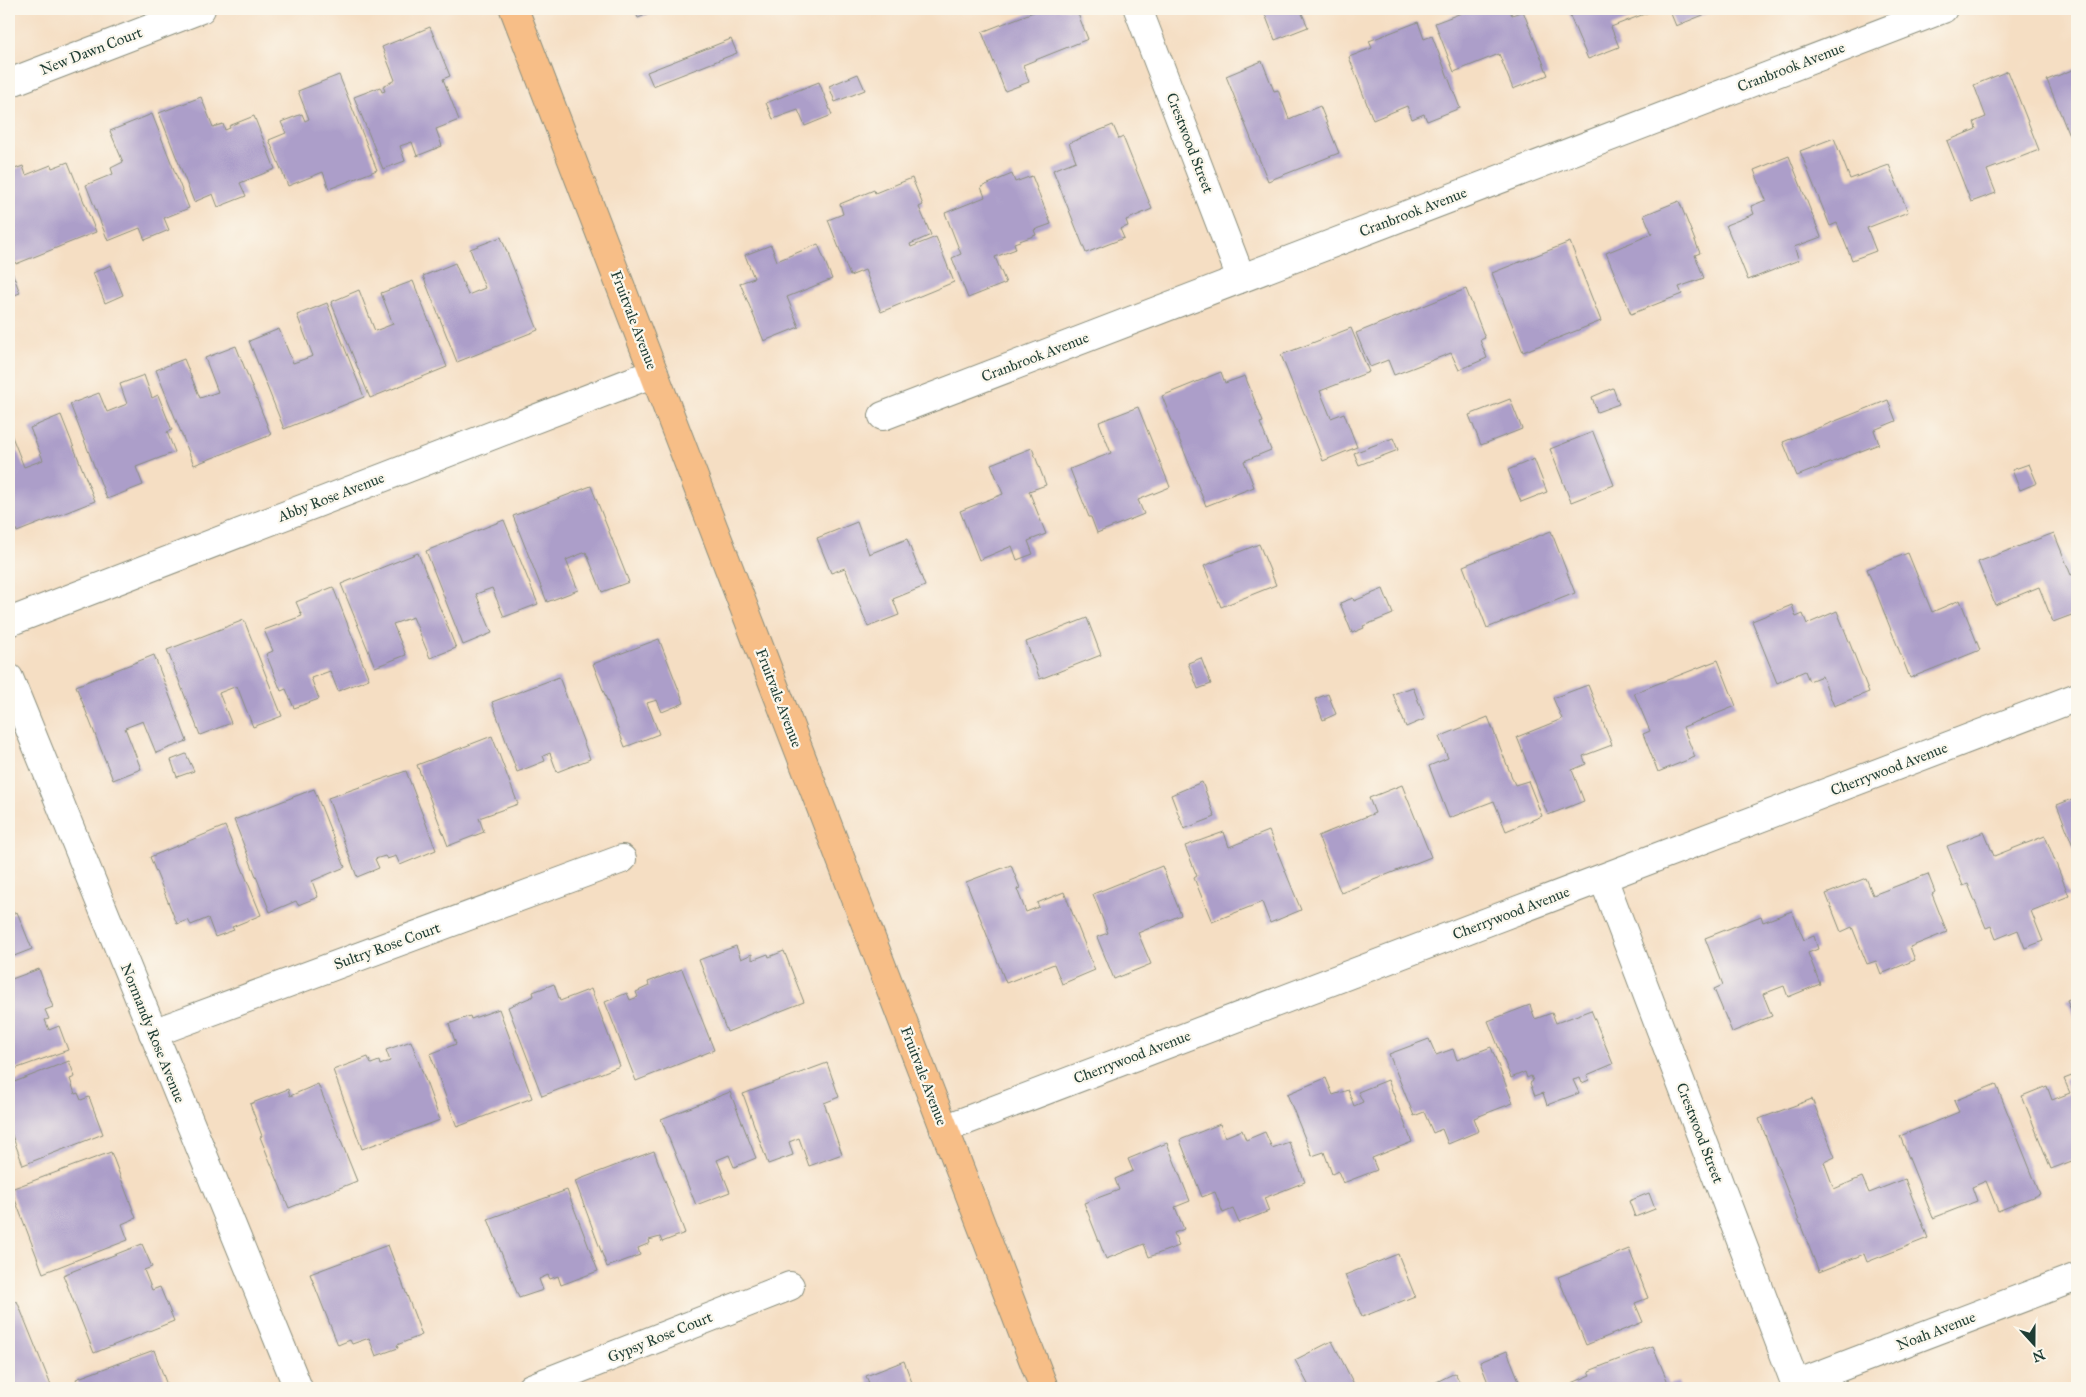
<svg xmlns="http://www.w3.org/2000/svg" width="2086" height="1397" font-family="'IM FELL Great Primer',serif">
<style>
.building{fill:#ac9ec9}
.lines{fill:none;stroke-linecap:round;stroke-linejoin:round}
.minor-casing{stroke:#8a8e7c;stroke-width:30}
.major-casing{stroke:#8a8e7c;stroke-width:30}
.minor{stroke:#fff;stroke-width:28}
.major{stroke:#f7be87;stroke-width:28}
.labels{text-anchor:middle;stroke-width:4.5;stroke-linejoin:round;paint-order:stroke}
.street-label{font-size:15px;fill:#1f3d34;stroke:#fbf7ec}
</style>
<rect width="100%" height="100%" fill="#fbf7ec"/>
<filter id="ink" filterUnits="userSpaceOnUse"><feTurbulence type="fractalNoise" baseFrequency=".02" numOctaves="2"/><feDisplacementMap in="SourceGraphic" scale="10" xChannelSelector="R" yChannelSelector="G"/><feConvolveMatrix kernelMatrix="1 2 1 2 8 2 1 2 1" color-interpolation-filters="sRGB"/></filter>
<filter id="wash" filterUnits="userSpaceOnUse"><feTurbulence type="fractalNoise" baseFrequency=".0096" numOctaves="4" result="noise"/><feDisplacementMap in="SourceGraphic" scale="20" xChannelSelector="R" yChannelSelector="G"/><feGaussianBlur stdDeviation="1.12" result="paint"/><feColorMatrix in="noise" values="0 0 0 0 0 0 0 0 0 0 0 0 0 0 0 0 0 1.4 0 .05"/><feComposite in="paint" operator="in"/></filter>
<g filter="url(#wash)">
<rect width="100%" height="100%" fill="#f5dec3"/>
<g id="blocks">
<g class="building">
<path d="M634 9H662L638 18Z"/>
<path d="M1041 9H1076L1088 39 1023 65 1029 82 1005 91 982 32Z"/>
<path d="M1263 9H1300L1308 27 1275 40Z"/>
<path d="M1472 9H1509L1512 15 1523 11 1548 75 1513 89 1499 54 1454 72 1435 23Z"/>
<path d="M1567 9H1657L1611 27 1619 47 1588 59Z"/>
<path d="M1669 9H1712L1713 11 1676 26Z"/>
<path d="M1418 22 1424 39 1432 36 1460 108 1427 121 1424 114 1412 119 1407 106 1373 120 1349 57 1372 48 1369 41Z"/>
<path d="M430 27 450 76 443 79 459 120 436 129 442 146 417 156 412 142 400 146 405 161 383 169 354 97 380 87 382 92 385 91 383 86 395 80 382 47Z"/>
<path d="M731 39 737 53 653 86 647 72Z"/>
<path d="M1262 61 1274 91 1278 90 1289 119 1320 106 1339 153 1268 181 1226 76Z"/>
<path d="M2077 68V143L2073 145 2047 80Z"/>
<path d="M2008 71 2039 150 1987 170 1996 193 1971 202 1947 141 1976 129 1974 122 1986 117 1974 85Z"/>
<path d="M858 74 865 90 835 102 829 86Z"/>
<path d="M339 75 377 170 329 189 323 172 288 186 269 140 286 133 281 122 302 114 305 121 309 119 298 91Z"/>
<path d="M819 82 832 115 805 126 798 110 773 119 766 103Z"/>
<path d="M201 97 213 127 223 124 225 130 230 128 229 126 254 116 275 169 240 183 246 196 218 207 213 194 194 202 159 113Z"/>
<path d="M152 114 189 208 164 218 169 230 145 240 140 228 108 241 86 185 113 174 111 168 123 162 110 131Z"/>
<path d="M1113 125 1119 139 1123 137 1152 209 1126 220 1128 226 1120 229 1124 238 1086 253 1053 170 1076 161 1069 143Z"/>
<path d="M1834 138 1850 179 1889 165 1908 212 1867 228 1876 251 1852 260 1837 223 1830 226 1800 151Z"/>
<path d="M1789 156 1821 237 1794 247 1799 260 1748 280 1726 225 1754 214 1751 206 1766 200 1754 170Z"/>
<path d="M68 162 96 232 16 264 9 245V171L23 166 26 175 51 165 52 168Z"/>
<path d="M1012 174 1015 182 1032 176 1051 224 1034 230 1036 235 1014 243 1016 249 995 257 1006 283 968 298 952 258 961 254 945 213 985 197 981 187Z"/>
<path d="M912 178 923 205 919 207 931 235 910 244 911 247 936 237 954 282 881 312 865 270 850 276 828 220 843 214 840 204 874 190 875 193Z"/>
<path d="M1679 201 1700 253 1695 255 1704 278 1679 287 1682 294 1631 314 1606 253 1652 234 1644 215Z"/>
<path d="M501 237 538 330 457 362 423 276 455 263 468 295 485 288 470 249Z"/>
<path d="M1570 242 1601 321 1523 352 1492 273Z"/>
<path d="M818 244 832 279 787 297 799 327 764 341 740 283 754 278 745 255 771 245 777 261Z"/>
<path d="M9 264 20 293 9 297Z"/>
<path d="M111 265 123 295 105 303 93 273Z"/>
<path d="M413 281 447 367 370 398 331 302 359 290 375 331 393 324 381 293Z"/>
<path d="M1466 289 1485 338 1480 340 1487 358 1459 370 1451 353 1394 375 1388 360 1370 367 1356 333Z"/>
<path d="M327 303 364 397 284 429 249 341 279 329 293 363 313 356 297 315Z"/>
<path d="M1351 328 1369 372 1320 391 1331 418 1344 413 1357 447 1323 461 1281 355Z"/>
<path d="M236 346 271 435 194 465 156 370 184 359 200 398 218 392 205 358Z"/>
<path d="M1221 372 1225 383 1245 376 1263 422 1260 423 1271 450 1244 461 1254 487 1206 506 1162 396Z"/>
<path d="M144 375 152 398 158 395 172 430 167 432 175 452 136 467 143 485 107 499 70 404 99 393 107 412 127 404 120 384Z"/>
<path d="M1613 388 1619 404 1597 412 1592 397Z"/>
<path d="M1510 399 1522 429 1481 445 1469 415Z"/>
<path d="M1888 400 1896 421 1874 430 1879 444 1797 476 1783 442Z"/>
<path d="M1138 407 1170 487 1138 500 1144 514 1097 533 1091 517H1089L1070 469 1111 453 1099 422Z"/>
<path d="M61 415 95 501 17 532 9 510V429L24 467 43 460 30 428Z"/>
<path d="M1593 432 1614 485 1571 502 1550 449Z"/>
<path d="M1393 438 1398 450 1359 465 1354 453Z"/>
<path d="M1032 448 1046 485 1029 491 1046 534 1028 541 1033 554 1017 560 1012 546 979 560 960 511 1003 494 991 464Z"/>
<path d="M1534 459 1547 492 1521 502 1508 470Z"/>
<path d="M2029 464 2037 483 2020 490 2012 470Z"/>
<path d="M591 486 629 582 602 592 586 552 566 560 578 590 547 602 513 516Z"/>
<path d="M504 520 538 604 504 617 492 588 476 594 492 633 463 645 426 551Z"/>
<path d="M857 522 869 554 907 539 925 586 893 599 899 615 868 627 845 568 831 573 817 538Z"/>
<path d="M1551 531 1575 593 1487 628 1463 566Z"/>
<path d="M2054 533 2071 575 2076 573 2077 577V613L2053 622 2039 587 1995 605 1978 562Z"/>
<path d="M1259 544 1276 585 1221 607 1204 566Z"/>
<path d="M418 553 456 648 430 658 413 617 393 624 406 655 375 667 341 584Z"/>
<path d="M1908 553 1932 612 1960 600 1980 650 1910 678 1867 569Z"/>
<path d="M333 587 369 679 338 691 330 671 311 678 319 699 294 708 286 689 281 691 266 654 273 651 264 630 302 616 296 602Z"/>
<path d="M1383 589 1393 614 1363 626 1364 628 1352 633 1340 603 1353 598 1354 601Z"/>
<path d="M1792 605 1796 617 1803 614 1807 624 1837 611 1869 692 1834 706 1822 676 1809 681 1805 671 1777 683 1752 621Z"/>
<path d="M1087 618 1101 655 1040 679 1026 642Z"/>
<path d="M244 620 282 716 253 727 237 686 219 693 231 723 200 735 167 650Z"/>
<path d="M659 639 684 703 662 712 657 700 647 703 659 734 625 747 593 664Z"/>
<path d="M154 655 187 741 156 753 143 721 125 728 141 769 113 780 76 686Z"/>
<path d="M1201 658 1211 684 1198 689 1188 663Z"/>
<path d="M1718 660 1736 706 1683 727 1695 757 1658 772 1643 734 1650 731 1634 693Z"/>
<path d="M559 677 590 759 557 772 550 753 543 756 545 761 517 772 492 702Z"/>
<path d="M1588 685 1612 745 1583 756 1586 764 1572 770 1584 801 1548 815 1517 737 1562 719 1553 698Z"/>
<path d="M1413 687 1425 719 1406 727 1393 694Z"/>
<path d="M1328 694 1336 714 1323 720 1315 699Z"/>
<path d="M1488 717 1515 785 1528 781 1542 816 1506 831 1494 801 1449 818 1429 766 1448 758 1439 737Z"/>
<path d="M492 736 518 804 479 818 484 832 448 846 417 765Z"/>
<path d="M186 754 194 771 177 777 171 760Z"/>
<path d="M406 771 436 850 400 865 396 856 387 859 385 856 375 859 379 868 357 877 328 798Z"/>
<path d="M1202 782 1215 817 1184 829 1171 795Z"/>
<path d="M1402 785 1431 857 1341 893 1318 836 1375 813 1369 798Z"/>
<path d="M314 789 345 867 312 881 318 897 298 905 296 901 270 912 234 820Z"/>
<path d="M2077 797V856L2057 805Z"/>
<path d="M225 826 261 915 232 927 234 930 215 937 208 918 191 925 188 920 177 924 150 857Z"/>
<path d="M1269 831 1301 910 1270 923 1262 902 1212 922 1194 878 1197 876 1185 846 1224 832 1229 847Z"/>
<path d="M1984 832 1994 856 2045 836 2069 896 2031 911 2043 941 2025 948 2018 930 1996 939 1991 926 1986 928 1968 884 1963 886 1947 846Z"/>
<path d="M1011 865 1020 888 1017 889 1026 912 1039 907 1037 903 1064 892 1095 970 1062 984 1054 964 1006 983 966 882Z"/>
<path d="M1162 866 1181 915 1138 933 1151 964 1114 979 1097 937 1108 933 1093 894Z"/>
<path d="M1928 874 1935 892 1932 894 1947 932 1910 947 1915 960 1881 974 1876 961 1867 964 1852 927 1841 932 1826 894 1866 878 1873 895Z"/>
<path d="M1792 911 1804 940 1814 936 1818 949 1808 953 1820 984 1788 997 1784 986 1763 994 1772 1016 1732 1032 1714 989 1723 985 1705 938 1761 916 1763 922Z"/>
<path d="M17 912 32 949 9 958V915Z"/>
<path d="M736 946 741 959 752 954V960L768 954 769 957 784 951 804 1002 727 1032 699 960Z"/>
<path d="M39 969 53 1007 45 1010 49 1019 45 1020 49 1030 59 1026 68 1050 9 1071V980Z"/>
<path d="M682 969 714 1050 636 1081 605 1002 627 993 630 1000 638 997 636 992 649 986 648 982Z"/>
<path d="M554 984 560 1001 591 989 620 1066 542 1096 508 1007 534 996 533 992Z"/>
<path d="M2077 996V1025L2067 1000Z"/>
<path d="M1530 1005 1535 1019 1552 1013 1556 1023 1591 1010 1613 1064 1587 1075 1589 1080 1582 1083 1580 1078 1573 1080 1579 1093 1547 1105 1543 1093 1535 1096 1530 1083 1533 1081 1531 1076 1527 1078 1525 1072 1511 1078 1488 1021Z"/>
<path d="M499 1009 532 1098 457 1127 430 1054 456 1044 449 1024 470 1016 471 1019Z"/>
<path d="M1429 1039 1436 1055 1453 1049 1457 1060 1491 1047 1513 1103 1474 1118 1479 1131 1448 1144 1442 1129 1433 1133 1424 1112 1414 1116 1389 1054Z"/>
<path d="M411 1041 440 1120 362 1149 333 1070 368 1057 371 1064 379 1061 380 1065 390 1061 386 1050Z"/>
<path d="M69 1061 75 1077 70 1079 75 1094 78 1093 81 1100 89 1097 103 1134 23 1165 9 1127V1084Z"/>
<path d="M827 1063 839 1097 824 1103 842 1154 809 1166 799 1138 789 1142 793 1155 768 1164 743 1094Z"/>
<path d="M2077 1074V1159L2051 1169 2022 1096 2047 1086 2052 1100 2070 1093 2064 1079Z"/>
<path d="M1326 1078 1333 1095 1348 1090 1354 1106 1363 1102 1358 1092 1388 1080 1412 1142 1372 1158 1377 1170 1343 1183 1338 1171 1332 1174 1324 1152 1312 1156 1287 1094Z"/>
<path d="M318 1084 357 1181 289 1208 260 1137 262 1136 250 1104 288 1089 290 1096Z"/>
<path d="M1996 1084 2040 1194 1998 1211 1986 1181 1972 1187 1977 1201 1933 1218 1900 1136 1959 1112 1954 1101Z"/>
<path d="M730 1092 756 1158 734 1167 729 1155 717 1160 730 1192 696 1205 661 1119Z"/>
<path d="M1812 1099 1835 1157 1824 1162 1834 1189 1862 1177 1869 1193 1905 1179 1928 1238 1867 1262 1864 1254 1819 1272 1759 1119Z"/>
<path d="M1220 1124 1225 1137 1242 1130 1246 1140 1265 1132 1272 1148 1289 1142 1305 1182 1264 1198 1269 1211 1239 1223 1233 1209 1223 1213 1215 1192 1202 1197 1180 1140Z"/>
<path d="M1167 1143 1190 1201 1175 1207 1184 1229 1174 1233 1179 1246 1149 1257 1144 1244 1106 1259 1084 1203 1119 1190 1115 1179 1133 1171 1128 1159Z"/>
<path d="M654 1151 685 1233 662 1242 660 1237 649 1240 650 1243 638 1248 640 1255 607 1267 575 1181Z"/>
<path d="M111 1152 136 1218 122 1224 128 1240 43 1273 11 1189Z"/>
<path d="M567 1190 598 1271 561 1285 558 1276 550 1279 548 1275 539 1279 543 1290 519 1298 488 1219Z"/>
<path d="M1649 1193 1655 1209 1635 1217 1629 1201Z"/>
<path d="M142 1244 152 1267 144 1270 152 1290 160 1287 174 1321 94 1353 63 1275Z"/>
<path d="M388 1245 422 1335 397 1345 398 1348 376 1356 369 1338 352 1344 350 1340 338 1345 310 1274Z"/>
<path d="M1629 1249 1648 1298 1635 1303 1643 1322 1586 1345 1558 1277Z"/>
<path d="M1398 1254 1415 1296 1362 1317 1345 1275Z"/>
<path d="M17 1301 52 1388H14L9 1376V1305Z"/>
<path d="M1332 1341 1356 1388H1310L1295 1360Z"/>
<path d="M1653 1346 1669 1385 1678 1382 1680 1388H1574L1572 1383 1591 1375 1589 1371Z"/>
<path d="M154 1350 168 1388H80L76 1379Z"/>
<path d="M1507 1351 1522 1388H1490L1480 1362Z"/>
<path d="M904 1361 914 1388H856L869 1383 866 1376Z"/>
<path d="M1455 1373 1463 1388H1424Z"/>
<path d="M2077 1383V1388H2065Z"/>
</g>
</g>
</g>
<g filter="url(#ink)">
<use href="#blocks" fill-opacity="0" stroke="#8a8e7c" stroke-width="1"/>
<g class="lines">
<g class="minor-casing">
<g id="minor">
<path d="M1138 9 1241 278"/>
<path d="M9 83 201 9"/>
<path d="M883 416 1943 9"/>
<path d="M9 622 654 373"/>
<path d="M9 678 298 1388"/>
<path d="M1603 878 1797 1388"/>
<path d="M153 1033 622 859"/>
<path d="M944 1129 2077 697"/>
<path d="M1796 1384 2077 1277"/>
<path d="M531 1388 790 1286"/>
</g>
</g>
<g class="major-casing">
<path id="major" d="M514 9 1044 1388"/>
</g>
<use href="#minor" class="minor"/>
<use href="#major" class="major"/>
</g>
</g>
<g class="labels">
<g class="street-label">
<text transform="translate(91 51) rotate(-21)" y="5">New Dawn Court</text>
<text transform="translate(1791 67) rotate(-21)" y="5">Cranbrook Avenue</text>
<text transform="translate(1190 143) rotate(69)" y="5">Crestwood Street</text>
<text transform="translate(1413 212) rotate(-21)" y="5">Cranbrook Avenue</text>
<text transform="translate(634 320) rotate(69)" y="5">Fruitvale Avenue</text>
<text transform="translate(1035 357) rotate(-21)" y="5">Cranbrook Avenue</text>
<text transform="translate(331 497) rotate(-21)" y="5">Abby Rose Avenue</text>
<text transform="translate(779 698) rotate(69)" y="5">Fruitvale Avenue</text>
<text transform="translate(1889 769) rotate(-21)" y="5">Cherrywood Avenue</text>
<text transform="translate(1511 913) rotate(-21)" y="5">Cherrywood Avenue</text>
<text transform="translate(387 946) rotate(-20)" y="5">Sultry Rose Court</text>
<text transform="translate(153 1033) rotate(68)" y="5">Normandy Rose Avenue</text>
<text transform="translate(1132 1057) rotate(-21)" y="5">Cherrywood Avenue</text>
<text transform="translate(924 1076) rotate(69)" y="5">Fruitvale Avenue</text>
<text transform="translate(1700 1133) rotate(69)" y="5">Crestwood Street</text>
<text transform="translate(1936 1331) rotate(-21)" y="5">Noah Avenue</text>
<text transform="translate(660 1337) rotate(-22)" y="5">Gypsy Rose Court</text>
</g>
</g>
<rect width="2086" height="1397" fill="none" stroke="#fbf7ec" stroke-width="30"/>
<g transform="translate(2034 1344) rotate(159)" stroke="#fbf7ec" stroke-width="4" paint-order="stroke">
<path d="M0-4L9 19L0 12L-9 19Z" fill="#1f3d34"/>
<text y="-8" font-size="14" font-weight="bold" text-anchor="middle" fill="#1f3d34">N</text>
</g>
</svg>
